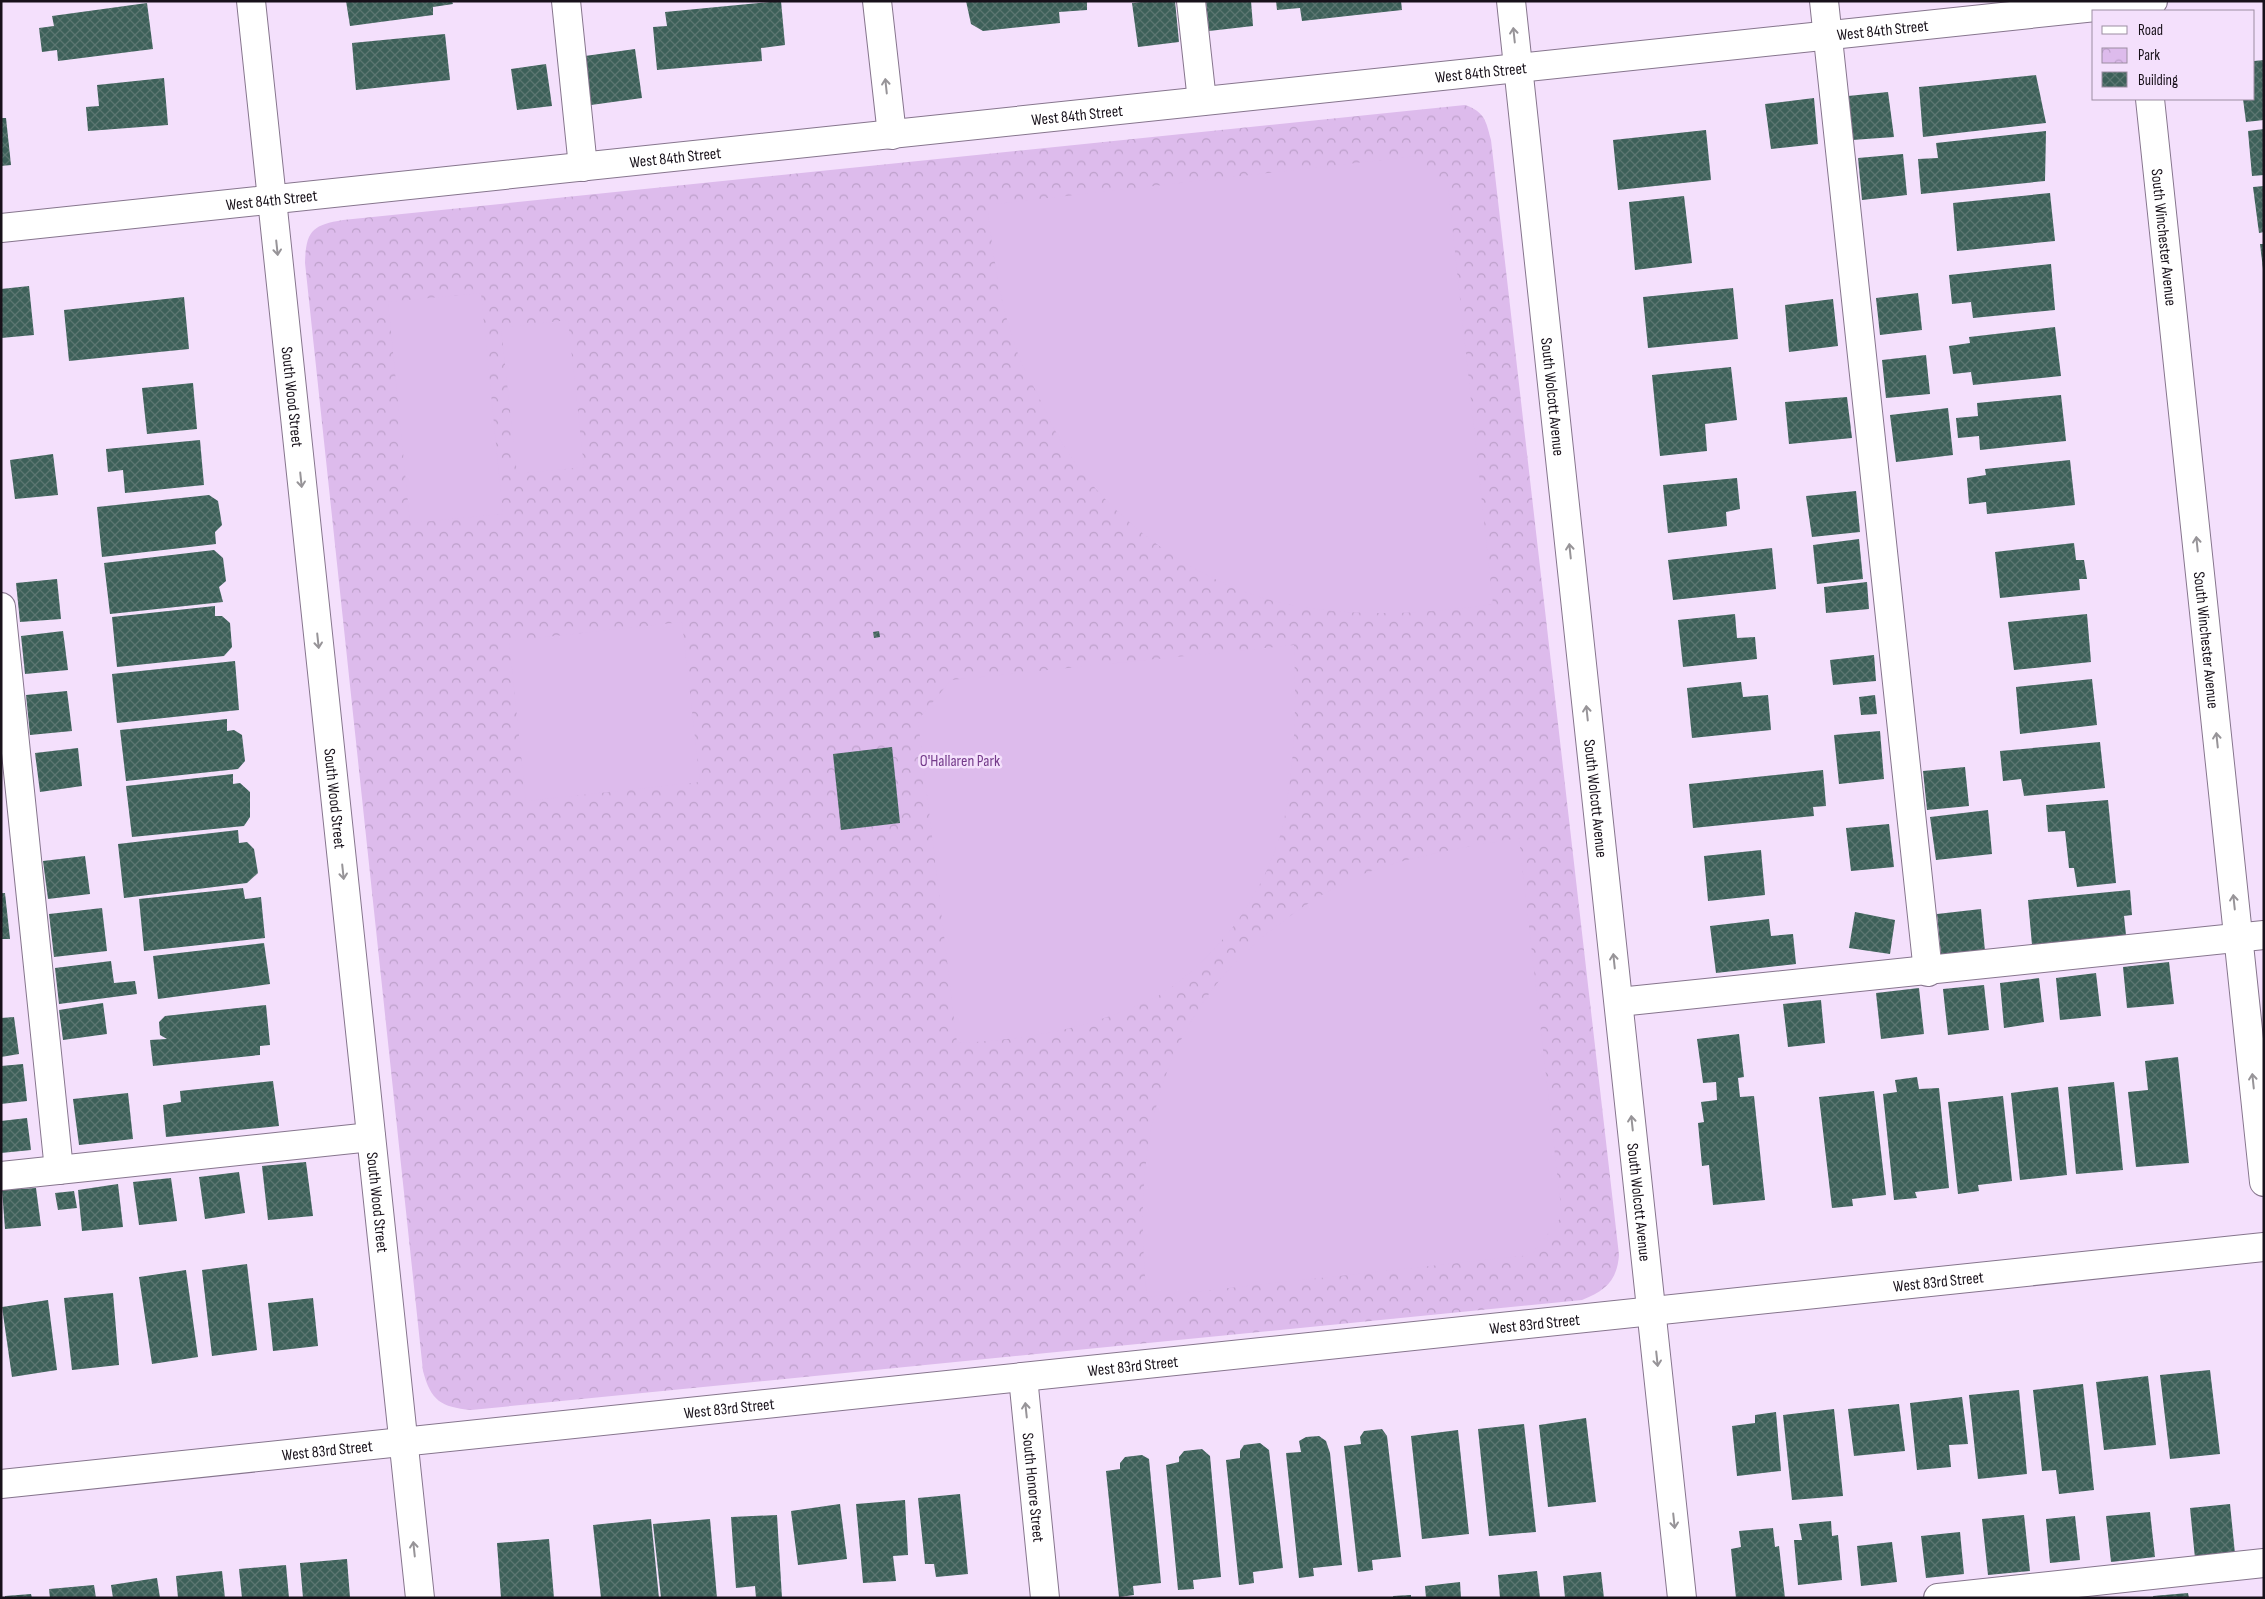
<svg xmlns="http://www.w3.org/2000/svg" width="2265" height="1599" font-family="'Sofia Sans Condensed',sans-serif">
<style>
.park{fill:url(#park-crowns)}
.pitch{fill:#ddbbec}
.building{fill:url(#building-cross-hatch)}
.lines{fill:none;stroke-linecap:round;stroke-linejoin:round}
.minor-casing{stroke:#86758d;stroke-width:30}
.minor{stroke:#fff;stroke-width:28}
.oneway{stroke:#979498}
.labels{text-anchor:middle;stroke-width:5;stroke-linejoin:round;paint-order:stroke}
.street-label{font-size:16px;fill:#18111a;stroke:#f4e0fc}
.park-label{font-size:16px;fill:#743a8a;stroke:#f4e0fc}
</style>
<defs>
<pattern id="park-crowns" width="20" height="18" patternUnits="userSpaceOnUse" patternTransform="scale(1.25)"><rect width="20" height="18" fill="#ddbbec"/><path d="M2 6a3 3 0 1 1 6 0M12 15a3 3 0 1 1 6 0" fill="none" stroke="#bda0ca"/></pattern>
<pattern id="building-cross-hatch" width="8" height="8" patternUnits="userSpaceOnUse" patternTransform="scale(1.25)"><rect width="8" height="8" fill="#3d6059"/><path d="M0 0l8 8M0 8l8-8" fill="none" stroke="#5c7671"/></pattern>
</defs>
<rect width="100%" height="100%" fill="#f4e0fc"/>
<path class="park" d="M1465 105C1485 112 1486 121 1491 140L1619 1255C1617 1281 1605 1291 1582 1300L471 1410C441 1407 431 1401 423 1371L305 263C306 231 312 225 343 220Z"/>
<g class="pitch">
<path d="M1417 156 1448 187 1493 604C1425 614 1355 618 1287 604 1209 588 1133 536 1084 475 1064 450 1050 422 1037 393 1029 378 1020 362 1015 345 999 300 993 253 987 205Z"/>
<path d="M481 293 503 514 410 523 388 302Z"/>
<path d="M568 320 584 467 517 474 501 328Z"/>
<path d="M682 622 700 782 526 801 509 641Z"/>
<path d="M1294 645C1296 697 1296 748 1287 800 1285 811 1285 823 1281 833 1260 901 1215 961 1155 998 1145 1003 1133 1007 1123 1011 1069 1033 1014 1040 957 1043L918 720 951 680Z"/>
<path d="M1519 838 1562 1216 1531 1255 1147 1297C1131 1147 1157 1011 1286 919 1309 902 1335 886 1361 875 1412 855 1466 847 1519 838Z"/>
</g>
<g class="building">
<path d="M346 1H452L453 4 433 7V15L350 26Z"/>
<path d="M781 1 785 45 761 48 762 61 657 70 653 27 667 26 665 12Z"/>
<path d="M966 1H1087V10L1059 12 1060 23 983 31 971 24Z"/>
<path d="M1151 1H1175L1179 42 1138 47 1132 3Z"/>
<path d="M1206 1H1251L1253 26 1209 31Z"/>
<path d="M1276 1H1401L1402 10 1302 21 1300 8 1277 10Z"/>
<path d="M147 3 153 49 58 61 57 50 42 52 39 28 54 26 52 16Z"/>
<path d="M445 34 450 80 356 90 352 43Z"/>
<path d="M635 49 642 98 591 105 585 56Z"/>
<path d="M2264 60V120L2246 122 2243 99H2254V61Z"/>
<path d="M546 64 552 106 517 110 511 69Z"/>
<path d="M2036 75 2046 123 1923 137 1919 87Z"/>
<path d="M164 78 168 125 88 131 86 107 99 106 97 85Z"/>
<path d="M1888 92 1894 137 1852 140 1848 96Z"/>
<path d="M1814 98 1818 144 1771 149 1765 104Z"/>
<path d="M1 118H6L11 165 1 166Z"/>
<path d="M2264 129V175L2252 176 2248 131Z"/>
<path d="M1706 130 1711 180 1618 190 1613 140Z"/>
<path d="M2046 131 2045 181 1921 194 1918 159 1938 158 1936 143Z"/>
<path d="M1903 154 1907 195 1862 200 1858 158Z"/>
<path d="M2264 186V232L2259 233 2253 187Z"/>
<path d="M2050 193 2055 241 1957 251 1953 203Z"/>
<path d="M1684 196 1692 263 1635 270 1629 202Z"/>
<path d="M2260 244H2264V269H2263Z"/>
<path d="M2051 264 2055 310 1973 318 1971 302 1952 304 1949 275Z"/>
<path d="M29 286 34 335 1 338V289Z"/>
<path d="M1733 288 1738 339 1648 348 1643 297Z"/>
<path d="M1918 293 1922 330 1880 335 1876 298Z"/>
<path d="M184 297 189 349 69 361 64 310Z"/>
<path d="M1833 299 1838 346 1789 352 1785 305Z"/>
<path d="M2055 327 2061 376 1973 385 1971 372 1953 374 1949 346 1970 343 1969 337Z"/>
<path d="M1926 355 1930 394 1886 398 1882 360Z"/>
<path d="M1731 367 1737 420 1705 424 1707 451 1660 456 1652 375Z"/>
<path d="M193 383 197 429 147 434 142 388Z"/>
<path d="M2061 395 2066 441 1980 450 1979 436 1958 438 1956 418 1978 416 1977 403Z"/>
<path d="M1847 397 1852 438 1789 444 1785 402Z"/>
<path d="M1948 408 1953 455 1896 462 1890 415Z"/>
<path d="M200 440 204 485 125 493 123 470 108 472 106 449Z"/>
<path d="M53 454 58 495 15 499 10 460Z"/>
<path d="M2070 460 2075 505 1987 514 1986 502 1969 504 1967 478 1986 475 1985 469Z"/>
<path d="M1737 478 1740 509 1726 512 1727 526 1668 533 1663 485Z"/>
<path d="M1856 491 1860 532 1812 537 1806 496Z"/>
<path d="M209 495 218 501 222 525 215 532 216 544 102 557 97 507Z"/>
<path d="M1859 539 1863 579 1817 584 1813 545Z"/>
<path d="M2074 543 2076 560H2084L2087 579H2079L2080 590 2000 598 1995 552Z"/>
<path d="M1772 548 1776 589 1673 600 1668 560Z"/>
<path d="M214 550 223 558 226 581 219 587 223 602 110 614 104 563Z"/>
<path d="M57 579 61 619 20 622 16 583Z"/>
<path d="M1867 582 1869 609 1826 613 1824 587Z"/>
<path d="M215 606V616H222L230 623 232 647 224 656 117 667 112 617Z"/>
<path d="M1735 614 1737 638 1755 637 1757 659 1683 667 1678 620Z"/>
<path d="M2087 614 2091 662 2014 670 2008 622Z"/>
<path d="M63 631 68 670 25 674 21 636Z"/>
<path d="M879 631 880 637 874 638 873 632Z"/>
<path d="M1874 655 1876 681 1833 685 1830 660Z"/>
<path d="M235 661 239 710 117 723 112 674Z"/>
<path d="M2092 679 2097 725 2020 734 2016 687Z"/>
<path d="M1741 682 1743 697 1768 695 1771 730 1692 738 1687 688Z"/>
<path d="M67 691 72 731 30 735 26 695Z"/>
<path d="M1875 695 1877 714 1861 715 1859 697Z"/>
<path d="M227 719V731L234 730 242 735 245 761 238 769 126 781 120 730Z"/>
<path d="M1880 731 1884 779 1839 784 1834 735Z"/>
<path d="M2100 742 2105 788 2024 796 2021 779 2003 781 2000 751Z"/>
<path d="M892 747 900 823 841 830 833 754Z"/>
<path d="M78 748 82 786 40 792 35 753Z"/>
<path d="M1965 767 1969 806 1927 810 1923 771Z"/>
<path d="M1823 770 1826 806 1813 807 1814 816 1693 828 1689 784Z"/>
<path d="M233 774V784L240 783 250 792V817L244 826 132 837 126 786Z"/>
<path d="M2108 800 2116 883 2077 887 2074 868H2069L2065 831 2048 832 2046 805Z"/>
<path d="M1988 810 1992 854 1936 860 1930 817Z"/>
<path d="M1889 824 1894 867 1851 871 1846 828Z"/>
<path d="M238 830 239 843 247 842 254 849 258 873 247 883 124 898 118 844Z"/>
<path d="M1761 850 1765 895 1708 901 1704 856Z"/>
<path d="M85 856 90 894 48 899 43 861Z"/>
<path d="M243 888 245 899 261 897 265 938 144 951 139 899Z"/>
<path d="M2130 890 2132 915 2124 916 2126 935 2032 945 2028 900Z"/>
<path d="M1 893H5L10 939H1Z"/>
<path d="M102 908 107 951 54 957 49 914Z"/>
<path d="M1981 909 1985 951 1941 955 1937 914Z"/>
<path d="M1855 912 1895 920 1890 954 1849 948Z"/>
<path d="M1769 919 1771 936 1793 934 1796 964 1716 973 1710 926Z"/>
<path d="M264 943 270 984 158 999 153 956Z"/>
<path d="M111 961 114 983 135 981 137 994 59 1004 55 968Z"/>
<path d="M2169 962 2174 1004 2127 1008 2123 967Z"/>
<path d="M2096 973 2101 1016 2060 1020 2056 978Z"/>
<path d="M2039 978 2044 1022 2004 1028 2000 983Z"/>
<path d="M1984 985 1989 1030 1948 1035 1943 989Z"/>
<path d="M1919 988 1924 1034 1881 1039 1876 993Z"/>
<path d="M1821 1000 1825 1043 1788 1047 1783 1004Z"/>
<path d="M103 1003 107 1034 63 1040 59 1010Z"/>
<path d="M266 1005 270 1045 260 1046V1055L153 1066 150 1040 167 1039 160 1035 159 1022 165 1016Z"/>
<path d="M14 1017 19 1054 1 1057V1018Z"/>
<path d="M1739 1034 1744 1077 1738 1078 1740 1097 1754 1096 1765 1200 1713 1205 1709 1165 1702 1166 1698 1123 1704 1122 1701 1102 1717 1100 1716 1082 1703 1083 1697 1039Z"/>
<path d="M2178 1057 2189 1163 2136 1167 2128 1092 2148 1090 2145 1061Z"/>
<path d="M23 1064 27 1101 1 1104V1066Z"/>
<path d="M1917 1077 1919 1089 1939 1088 1949 1188 1915 1192 1917 1198 1894 1200 1883 1094 1897 1092 1895 1080Z"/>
<path d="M273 1081 279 1126 166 1137 163 1105 181 1102 180 1091Z"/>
<path d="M2114 1082 2123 1170 2076 1174 2068 1087Z"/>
<path d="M2058 1087 2067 1175 2020 1180 2011 1093Z"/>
<path d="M1874 1091 1886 1195 1852 1199 1853 1206 1832 1208 1819 1097Z"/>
<path d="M128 1093 133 1139 79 1145 73 1099Z"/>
<path d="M2003 1096 2012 1181 1978 1185 1979 1191 1958 1194 1948 1102Z"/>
<path d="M27 1118 31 1150 1 1153V1121Z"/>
<path d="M306 1162 313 1216 268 1220 262 1166Z"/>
<path d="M239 1172 245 1213 205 1219 199 1177Z"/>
<path d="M171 1178 177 1221 139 1225 133 1182Z"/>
<path d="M118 1184 123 1227 82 1231 78 1190Z"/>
<path d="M36 1188 41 1226 5 1229 2 1190Z"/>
<path d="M74 1191 77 1208 58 1210 55 1193Z"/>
<path d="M247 1264 257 1350 212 1356 202 1270Z"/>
<path d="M186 1270 198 1357 152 1364 139 1277Z"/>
<path d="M113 1293 119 1365 72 1370 64 1298Z"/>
<path d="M313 1298 318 1346 273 1351 268 1303Z"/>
<path d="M48 1300 57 1370 12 1377 2 1307Z"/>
<path d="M2210 1370 2220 1454 2170 1459 2160 1375Z"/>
<path d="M2148 1376 2156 1445 2104 1450 2096 1382Z"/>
<path d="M2083 1384 2094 1490 2059 1494 2056 1470 2042 1471 2033 1390Z"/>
<path d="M2019 1390 2027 1474 1978 1479 1969 1395Z"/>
<path d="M1962 1397 1968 1444 1949 1445 1951 1467 1917 1470 1910 1403Z"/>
<path d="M1899 1404 1905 1451 1854 1456 1848 1409Z"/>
<path d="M1834 1409 1843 1496 1792 1500 1783 1415Z"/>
<path d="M1776 1412 1781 1471 1737 1476 1732 1426 1755 1423V1415Z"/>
<path d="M1586 1418 1596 1502 1548 1507 1539 1425Z"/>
<path d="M1524 1424 1536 1532 1489 1536 1478 1429Z"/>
<path d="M1382 1429 1387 1436 1401 1557 1372 1560 1373 1570 1358 1572 1344 1446 1361 1444 1360 1437 1364 1431Z"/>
<path d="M1458 1430 1469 1534 1422 1539 1411 1436Z"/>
<path d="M1319 1436 1326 1441 1330 1453 1342 1565 1313 1568 1314 1576 1299 1578 1286 1453 1301 1452 1299 1441 1306 1437Z"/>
<path d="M1260 1443 1269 1450 1283 1568 1253 1572 1254 1583 1239 1585 1226 1460 1240 1458V1451L1244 1445Z"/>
<path d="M1202 1449 1210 1456 1221 1577 1193 1580 1194 1589 1178 1590 1166 1465 1179 1462V1457L1184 1451Z"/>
<path d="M1142 1455 1149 1459 1161 1583 1133 1586 1134 1595 1119 1597 1106 1471 1120 1469V1463L1125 1457Z"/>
<path d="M960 1494 968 1574 936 1577 934 1564H925L918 1498Z"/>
<path d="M905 1500 908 1555 893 1556 896 1581 863 1583 856 1504Z"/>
<path d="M840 1504 847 1559 798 1565 791 1511Z"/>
<path d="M2230 1504 2235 1554 2195 1558 2190 1508Z"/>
<path d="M2150 1512 2155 1557 2111 1562 2106 1516Z"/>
<path d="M777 1515 782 1598H756L755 1586 736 1588 731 1517Z"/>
<path d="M2024 1515 2030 1571 1988 1575 1982 1519Z"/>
<path d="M2075 1516 2080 1560 2050 1563 2046 1519Z"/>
<path d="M651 1519 659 1598H601L593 1525Z"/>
<path d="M710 1519 717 1598H661L653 1524Z"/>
<path d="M1831 1521 1832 1536 1838 1535 1842 1580 1798 1585 1794 1540H1802L1799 1524Z"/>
<path d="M1773 1528 1775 1547 1779 1546 1785 1598H1736L1731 1549 1741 1547 1739 1531Z"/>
<path d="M1960 1532 1964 1574 1926 1578 1921 1536Z"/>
<path d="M549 1539 554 1598H501L497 1543Z"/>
<path d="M1892 1542 1897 1582 1861 1586 1857 1546Z"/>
<path d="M347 1559 350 1598H303L300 1563Z"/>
<path d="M286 1565 289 1598H242L239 1569Z"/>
<path d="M222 1571 225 1598H178L176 1576Z"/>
<path d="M1537 1571 1540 1598H1500L1498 1575Z"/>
<path d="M1601 1572 1604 1598H1565L1563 1576Z"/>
<path d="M157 1578 160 1598H113L111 1585Z"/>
<path d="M1460 1582 1461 1598H1426L1425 1586Z"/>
<path d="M94 1585 96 1598H50L49 1589Z"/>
<path d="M2188 1593 2189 1598H2153V1596Z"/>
<path d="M31 1594 32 1598H5V1596Z"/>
<path d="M1411 1595V1598H1393V1596Z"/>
</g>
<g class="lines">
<g class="minor-casing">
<g id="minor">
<path id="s1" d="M251 1 420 1598"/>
<path d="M566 1 583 167"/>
<path d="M877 1 892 135"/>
<path d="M1191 1 1202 101"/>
<path id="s2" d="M1511 1 1682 1598"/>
<path d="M1824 1 1928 972"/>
<path id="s3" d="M2150 99 2264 1182"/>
<path id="s4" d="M1 228 2153 1"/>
<path d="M1 607 59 1170"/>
<path d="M1619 1002 2264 935"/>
<path d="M1 1176 371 1137"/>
<path id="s5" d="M1023 1377 1045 1598"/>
<path id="s6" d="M1 1484 2264 1247"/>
<path d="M1938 1598 2264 1563"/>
</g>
</g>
<use href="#minor" class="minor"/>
</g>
<defs><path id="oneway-shaft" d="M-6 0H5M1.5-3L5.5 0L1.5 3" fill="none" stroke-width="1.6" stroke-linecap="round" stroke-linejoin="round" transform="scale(1.25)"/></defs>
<g class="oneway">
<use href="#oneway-shaft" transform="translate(1514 35) rotate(-96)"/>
<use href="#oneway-shaft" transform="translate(886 86) rotate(-96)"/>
<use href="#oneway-shaft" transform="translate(277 248) rotate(84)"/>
<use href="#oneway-shaft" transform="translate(301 480) rotate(84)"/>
<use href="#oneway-shaft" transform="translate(2197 544) rotate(-96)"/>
<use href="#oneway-shaft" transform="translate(1570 551) rotate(-96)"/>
<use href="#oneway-shaft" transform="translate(318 641) rotate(84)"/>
<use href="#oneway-shaft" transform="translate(1587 713) rotate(-96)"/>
<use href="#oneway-shaft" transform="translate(2217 740) rotate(-96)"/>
<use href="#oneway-shaft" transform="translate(343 872) rotate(84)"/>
<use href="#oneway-shaft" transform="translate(2234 902) rotate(-96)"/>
<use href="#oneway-shaft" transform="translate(1614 961) rotate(-96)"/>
<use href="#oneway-shaft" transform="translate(2253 1081) rotate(-96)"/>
<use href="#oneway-shaft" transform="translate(1632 1123) rotate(-96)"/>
<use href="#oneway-shaft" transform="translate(1657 1359) rotate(84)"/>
<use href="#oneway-shaft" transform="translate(1026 1410) rotate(-96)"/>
<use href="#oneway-shaft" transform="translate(1674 1521) rotate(84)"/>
<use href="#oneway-shaft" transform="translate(414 1549) rotate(-96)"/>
</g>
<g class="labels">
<g class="street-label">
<text dy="6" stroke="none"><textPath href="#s4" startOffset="1892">West 84th Street</textPath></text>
<text dy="6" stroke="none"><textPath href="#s4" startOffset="1488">West 84th Street</textPath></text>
<text dy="6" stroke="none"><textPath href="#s4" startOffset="1082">West 84th Street</textPath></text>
<text dy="6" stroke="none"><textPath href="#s4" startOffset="678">West 84th Street</textPath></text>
<text dy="6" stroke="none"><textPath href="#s4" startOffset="272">West 84th Street</textPath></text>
<text dy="6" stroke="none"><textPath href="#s3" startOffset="139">South Winchester Avenue</textPath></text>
<text dy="6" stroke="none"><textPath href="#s1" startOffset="398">South Wood Street</textPath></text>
<text dy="6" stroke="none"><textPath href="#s2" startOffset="398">South Wolcott Avenue</textPath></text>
<text dy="6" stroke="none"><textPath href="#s3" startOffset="544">South Winchester Avenue</textPath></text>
<text dy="6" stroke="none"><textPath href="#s1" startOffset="802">South Wood Street</textPath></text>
<text dy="6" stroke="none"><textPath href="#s2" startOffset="802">South Wolcott Avenue</textPath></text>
<text dy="6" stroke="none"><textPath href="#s1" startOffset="1208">South Wood Street</textPath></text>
<text dy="6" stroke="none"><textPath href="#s2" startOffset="1208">South Wolcott Avenue</textPath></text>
<text dy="6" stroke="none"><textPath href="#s6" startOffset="1948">West 83rd Street</textPath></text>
<text dy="6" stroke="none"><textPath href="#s6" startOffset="1542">West 83rd Street</textPath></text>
<text dy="6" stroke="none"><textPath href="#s6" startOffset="1138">West 83rd Street</textPath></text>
<text dy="6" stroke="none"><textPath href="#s6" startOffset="732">West 83rd Street</textPath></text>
<text dy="6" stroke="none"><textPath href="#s6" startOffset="328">West 83rd Street</textPath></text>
<text dy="6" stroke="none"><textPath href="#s5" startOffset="111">South Honore Street</textPath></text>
</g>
<g class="park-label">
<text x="960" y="766">O'Hallaren Park</text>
</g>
</g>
<rect width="2265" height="1599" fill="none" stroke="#18111a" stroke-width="5"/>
<rect x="2092" y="10" width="162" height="90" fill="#f4e0fc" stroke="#9c8da2"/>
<rect x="2102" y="26" width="25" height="8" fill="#ffffff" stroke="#9c8da2"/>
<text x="2138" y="35" font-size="15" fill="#18111a">Road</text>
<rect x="2102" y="48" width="25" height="15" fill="url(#park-crowns)" stroke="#9c8da2"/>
<text x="2138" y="60" font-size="15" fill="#18111a">Park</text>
<rect x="2102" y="72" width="25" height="15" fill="url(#building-cross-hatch)" stroke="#9c8da2"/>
<text x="2138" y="85" font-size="15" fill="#18111a">Building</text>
</svg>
